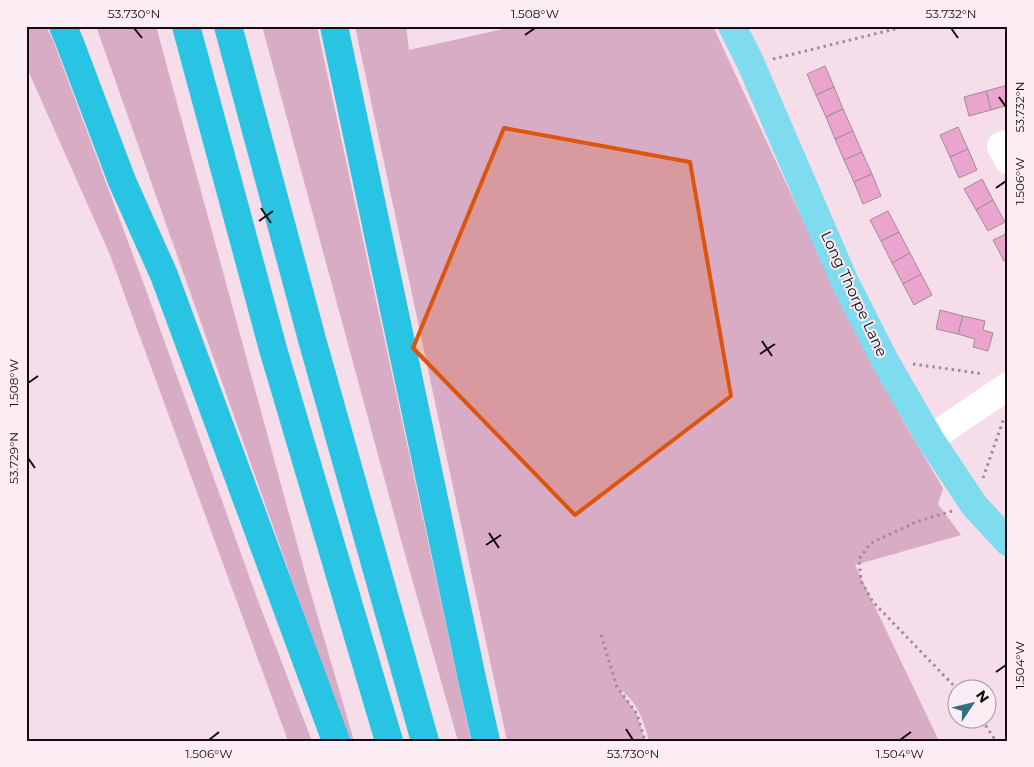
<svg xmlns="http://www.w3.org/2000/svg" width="1034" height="767" font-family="Montserrat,sans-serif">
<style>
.green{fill:#d9acc5}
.building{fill:#eaa4cd;stroke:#a28c98}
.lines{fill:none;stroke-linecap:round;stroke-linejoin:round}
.path{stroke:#9e8d96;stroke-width:3;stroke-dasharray:2.5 4;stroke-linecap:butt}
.minor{stroke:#fff;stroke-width:28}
.major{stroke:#7fdcee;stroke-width:28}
.highway{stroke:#29c4e3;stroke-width:28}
.marked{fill:#dd550c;fill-opacity:0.2;stroke:#dd550c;stroke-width:4;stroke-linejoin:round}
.ticks{fill:none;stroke:#140c11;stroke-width:2}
.labels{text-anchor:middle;stroke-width:4;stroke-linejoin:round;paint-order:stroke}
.street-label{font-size:15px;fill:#140c11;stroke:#fcedf5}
.neatline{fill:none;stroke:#140c11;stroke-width:2}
.ticks-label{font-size:12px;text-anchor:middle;fill:#140c11}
</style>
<rect width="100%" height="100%" fill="#f5ddea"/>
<g class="green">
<path d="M26 26H46L53 40 146 290 257 598 312 741H288L110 255 26 66Z"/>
<path d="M96 26H156L307 580 354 741H350L345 730Z"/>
<path d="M262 26H317L471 741H458L401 540Z"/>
<path d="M355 26H406L409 50 517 26H713L797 207 903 421 943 488 938 504 961 535 855 565 939 741H649C643 720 638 702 619 689L637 714 645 741H507Z"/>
</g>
<g class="building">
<path d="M825 66 834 87 816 95 807 74Z"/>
<path d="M1008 85V105L991 110 986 91Z"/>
<path d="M834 87 843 109 826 117 816 95Z"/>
<path d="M986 91 991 110 969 116 964 97Z"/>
<path d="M843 109 853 131 835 139 826 117Z"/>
<path d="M958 127 968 149 950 157 940 135Z"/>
<path d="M853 131 862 152 844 160 835 139Z"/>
<path d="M968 149 977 170 959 178 950 157Z"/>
<path d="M862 152 872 174 854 182 844 160Z"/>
<path d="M872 174 881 196 863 204 854 182Z"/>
<path d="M982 179 993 200 976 210 964 189Z"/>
<path d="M993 200 1005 222 988 231 976 210Z"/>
<path d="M888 211 899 232 881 241 870 220Z"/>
<path d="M899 232 910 253 892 263 881 241Z"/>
<path d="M1008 233V259L1004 261 993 240Z"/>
<path d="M910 253 921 274 903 284 892 263Z"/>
<path d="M921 274 932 295 914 305 903 284Z"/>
<path d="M940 310 963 316 958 334 936 329Z"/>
<path d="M963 316 985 321 983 330 993 333 988 351 973 347 975 339 958 334Z"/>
</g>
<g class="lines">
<g class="path">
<path d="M773 59 907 26"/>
<path d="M913 364 984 374"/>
<path d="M983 478 1004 418"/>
<path d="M952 511 916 522 871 543 859 559 861 581 873 602 958 690"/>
<path d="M601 635 617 687 637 714 645 741"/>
<path d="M982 720 996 741"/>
</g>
<g class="minor">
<path d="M1008 144 1001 146 1008 160"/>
<path d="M930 439 1008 386"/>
</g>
<path class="major" d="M732 26 751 64 844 280 885 361 930 439 974 505 1008 542"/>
<g class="highway">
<path d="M63 26 70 43 122 181 164 275 336 741"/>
<path d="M186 26 273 349 389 741"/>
<path d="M228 26 313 343 425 741"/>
<path d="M334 26 473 683 486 741"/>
</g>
</g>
<path class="marked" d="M504 128 690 162 731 396 575 515 413 348Z"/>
<path class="ticks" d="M134 28 142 38M951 28 958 38M525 35 535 28M999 97 1006 107M996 188 1006 181M261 208 271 223M259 221 273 211M762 341 772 356M760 354 775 344M28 383 38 376M28 458 35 468M489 533 499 548M486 545 501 535M996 672 1006 665M626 729 633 740M209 740 219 732M900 740 911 732"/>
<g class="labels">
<g class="street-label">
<text transform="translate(854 294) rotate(65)" y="5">Long Thorpe Lane</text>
</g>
</g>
<rect width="1034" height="767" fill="none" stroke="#fcedf5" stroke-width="55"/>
<g transform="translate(972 704) rotate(55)"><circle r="24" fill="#fcedf5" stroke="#9f939a"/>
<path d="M0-4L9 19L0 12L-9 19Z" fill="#2d7181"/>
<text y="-8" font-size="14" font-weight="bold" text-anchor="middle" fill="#140c11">N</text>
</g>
<rect x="28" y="28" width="978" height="712" class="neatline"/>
<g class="ticks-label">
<text x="134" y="18">53.730°N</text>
<text x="535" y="18">1.508°W</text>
<text x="951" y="18">53.732°N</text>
<text transform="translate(1020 107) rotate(-90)" y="4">53.732°N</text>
<text transform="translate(1020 181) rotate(-90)" y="4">1.506°W</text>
<text transform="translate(14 383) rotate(-90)" y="4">1.508°W</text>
<text transform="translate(14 458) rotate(-90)" y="4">53.729°N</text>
<text transform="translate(1020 665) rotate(-90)" y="4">1.504°W</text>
<text x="209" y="758">1.506°W</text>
<text x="633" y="758">53.730°N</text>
<text x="900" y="758">1.504°W</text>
</g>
</svg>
